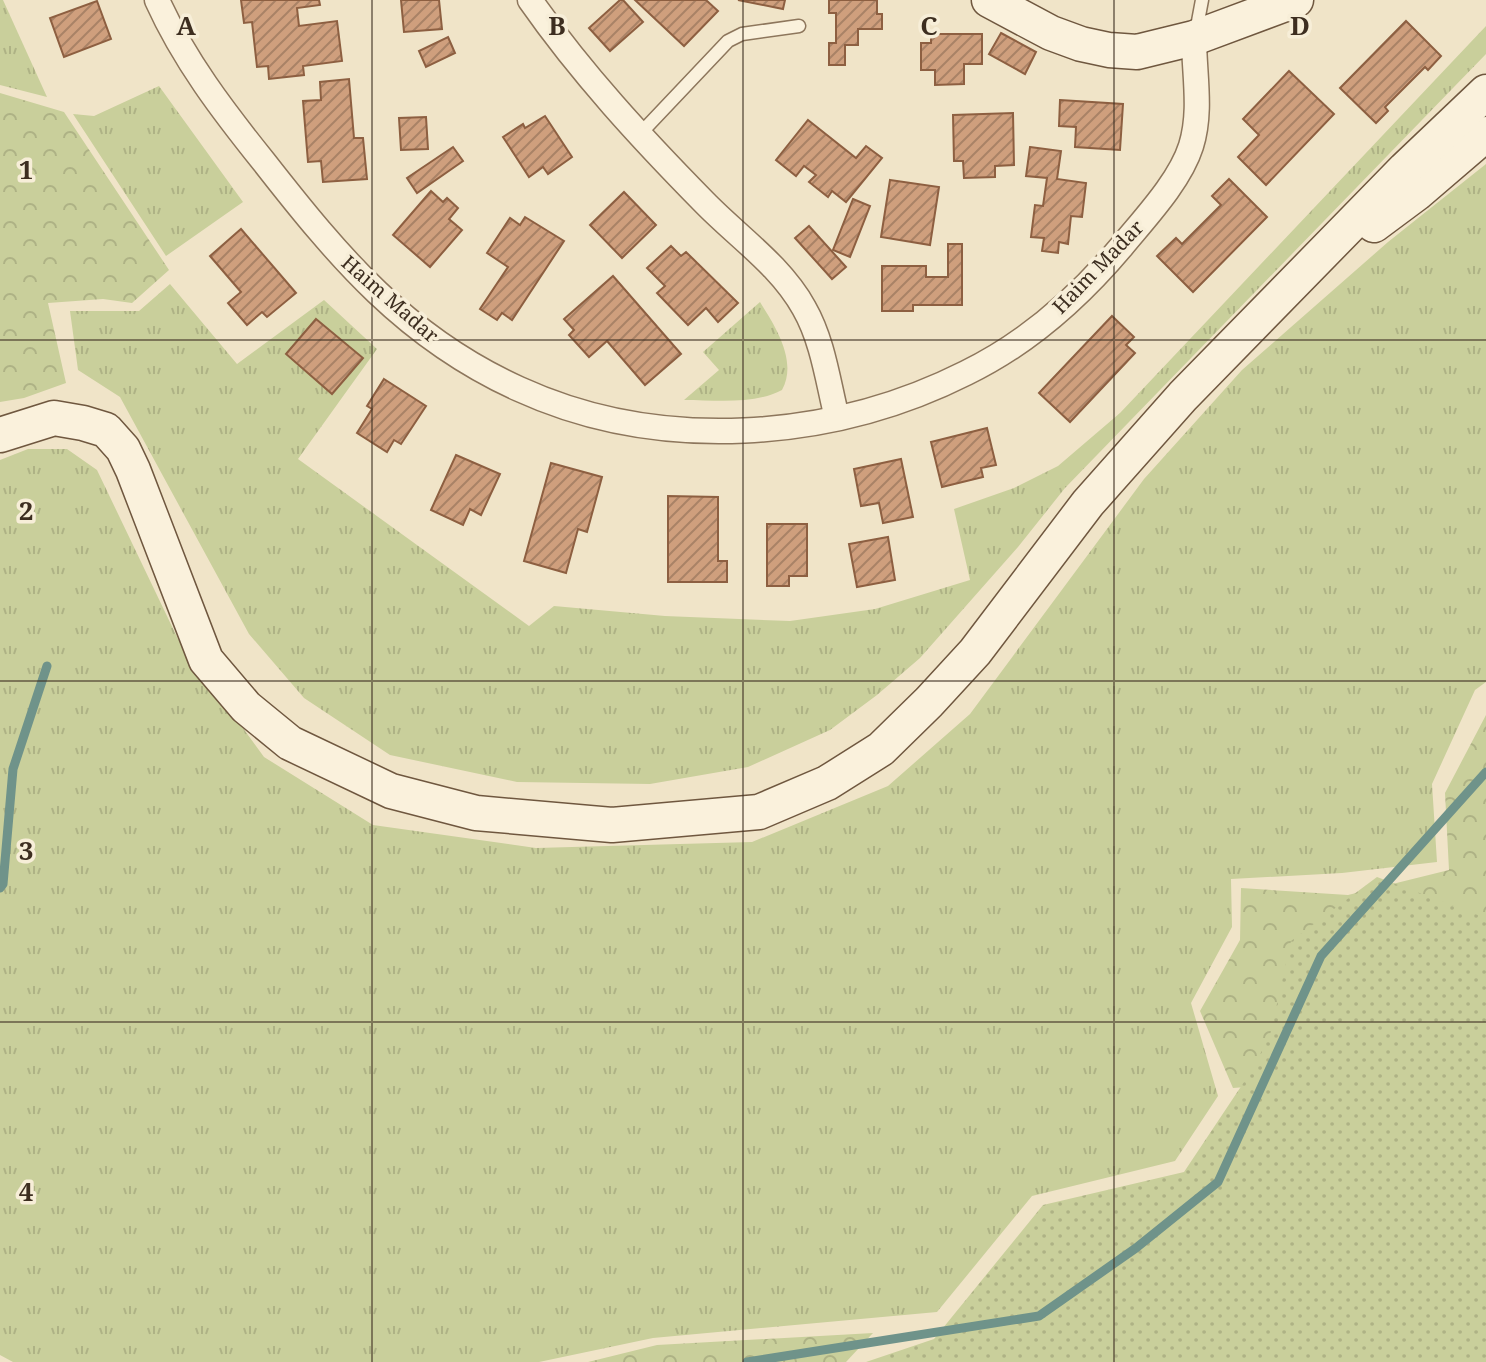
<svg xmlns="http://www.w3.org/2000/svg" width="1486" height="1362" font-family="'Noto Serif',serif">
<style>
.grass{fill:url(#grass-tufts)}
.forest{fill:url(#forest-crowns)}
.park{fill:url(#park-dots)}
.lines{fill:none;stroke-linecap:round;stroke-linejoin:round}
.stream{stroke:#6f938a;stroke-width:9}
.building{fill:url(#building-hatch);stroke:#8d5f41;stroke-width:2}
.lane-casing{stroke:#8d765c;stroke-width:15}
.street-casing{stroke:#8d765c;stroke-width:27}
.secondary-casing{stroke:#6f573f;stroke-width:37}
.lane{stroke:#faf1dc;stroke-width:12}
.street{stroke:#faf1dc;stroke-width:24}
.secondary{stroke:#faf1dc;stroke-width:34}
.grid{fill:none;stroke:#3d2e20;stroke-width:2;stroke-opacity:0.55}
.labels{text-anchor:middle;stroke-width:7;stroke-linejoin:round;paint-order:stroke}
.street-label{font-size:20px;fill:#3d2e20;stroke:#f7eed8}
.grid-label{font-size:26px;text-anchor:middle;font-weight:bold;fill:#3d2e20;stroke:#f7eed8;stroke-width:7;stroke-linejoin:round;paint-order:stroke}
</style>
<defs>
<pattern id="grass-tufts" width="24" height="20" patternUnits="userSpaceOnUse" patternTransform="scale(2)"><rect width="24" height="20" fill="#c9cf9b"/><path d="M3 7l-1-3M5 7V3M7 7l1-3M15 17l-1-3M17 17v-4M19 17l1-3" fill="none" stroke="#aeb285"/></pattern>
<pattern id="forest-crowns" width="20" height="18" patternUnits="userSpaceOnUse" patternTransform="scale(2)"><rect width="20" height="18" fill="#c9cf9b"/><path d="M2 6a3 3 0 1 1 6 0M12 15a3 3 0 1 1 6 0" fill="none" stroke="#aeb285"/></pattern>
<pattern id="park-dots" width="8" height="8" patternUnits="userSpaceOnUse" patternTransform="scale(2)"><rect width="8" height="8" fill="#c9cf9b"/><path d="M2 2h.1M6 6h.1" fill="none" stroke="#aeb285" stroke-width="1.8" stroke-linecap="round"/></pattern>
<pattern id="building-hatch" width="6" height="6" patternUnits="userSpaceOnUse" patternTransform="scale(2)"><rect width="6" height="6" fill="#cf9f7d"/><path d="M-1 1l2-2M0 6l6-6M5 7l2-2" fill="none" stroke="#a98266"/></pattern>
</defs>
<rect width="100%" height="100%" fill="#f0e4c8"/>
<g class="grass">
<path d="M0 0H3L47 97 0 85Z"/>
<path d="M1486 26V54L1065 488 1018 547 920 658 877 695 830 730 748 767 650 784 517 782 390 755 304 698 249 634 120 397 78 370 70 311H139L170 284 237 364 324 300 377 349 298 459 529 626 554 606 665 616 790 621 875 609 970 580 954 509 1014 488 1058 466 1120 413Z"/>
<path d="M159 86 243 202 166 256 73 114 94 116Z"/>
<path d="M1486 164V682L1475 690 1432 784 1437 862 1342 873 1231 879 1232 927 1191 1003 1218 1096 1175 1161 1032 1196 937 1312 653 1338 539 1362H13L0 1355V460L28 449H67L97 470 178 639 264 757 373 825 536 848 752 842 888 786 970 714 1144 479 1242 370 1388 242Z"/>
<path d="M760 302C775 326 798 361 782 390 754 405 715 400 684 400L719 370 703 352Z"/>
</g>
<g class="forest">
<path d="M0 93 64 112 169 270 132 303 103 299 48 303 66 383 24 398 0 402Z"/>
<path d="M1486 715V1113L1381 1077 1233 1088 1200 1011 1240 940 1241 888 1348 895 1449 870 1445 793Z"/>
<path d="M873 1333 846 1362H588L657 1345Z"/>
</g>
<path class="park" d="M1377 877 1486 918V1362H866L934 1339 1043 1205 1184 1172 1252 1070 1270 1035 1291 941Z"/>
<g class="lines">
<g class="stream">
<path d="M0 888 3 884 13 769 47 666"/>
<path d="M747 1362 1039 1316 1136 1248 1218 1182 1321 956 1486 772"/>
</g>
</g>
<g class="building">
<path d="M241 0H319L320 5 297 8 299 26 337 21 342 61 303 66 304 75 269 79 268 66 257 67 252 22 244 23Z"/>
<path d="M401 0H439L442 29 404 32Z"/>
<path d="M620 0H623L643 22 610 51 589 28Z"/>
<path d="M635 0H706L718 11 684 46Z"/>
<path d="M738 0H785L783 9Z"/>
<path d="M829 0H877V14H882V29H858V45H845V65H829V43H836V13H829Z"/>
<path d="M97 1 111 39 64 57 50 18Z"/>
<path d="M1406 21 1441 56 1428 70 1425 67 1385 107 1388 111 1376 123 1340 88Z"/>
<path d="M1001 33 1036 52 1025 74 989 54Z"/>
<path d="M931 34H982V64H964V84L935 85V70H921V43H931Z"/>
<path d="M448 37 455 53 426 67 419 51Z"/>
<path d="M1289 71 1334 114 1266 185 1238 157 1259 135 1243 119Z"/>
<path d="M349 79 354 138H363L367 179 323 182 321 161 308 162 303 101 321 100 320 82Z"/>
<path d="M1060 100 1123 104 1120 150 1075 147 1076 127 1059 126Z"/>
<path d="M1013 113 1014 165 995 166V177L964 178 963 161H954L953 115Z"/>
<path d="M545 116 572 157 548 174 543 167 529 177 503 137 523 124 525 128Z"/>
<path d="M426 117 428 149 401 150 399 118Z"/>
<path d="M808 120 856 158 866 146 882 158 846 202 832 191 828 197 809 182 816 175 804 166 796 176 776 160Z"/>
<path d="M453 147 463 161 417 193 407 178Z"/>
<path d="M1030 147 1061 151 1057 179 1086 183 1082 217 1071 216 1068 244 1059 242 1058 253 1042 251 1044 238 1031 237 1035 205 1043 206 1047 178 1026 176Z"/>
<path d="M1229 179 1267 217 1193 292 1157 256 1176 238 1182 244 1221 205 1212 196Z"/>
<path d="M890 180 939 187 930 245 881 237Z"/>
<path d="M431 191 443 202 447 198 458 208 449 219 462 230 430 267 393 235Z"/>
<path d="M624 192 656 225 622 258 590 225Z"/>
<path d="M853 199 870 206 850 257 833 250Z"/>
<path d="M525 217 564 241 512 320 502 313 497 320 480 309 508 267 487 253 510 218 520 225Z"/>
<path d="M809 226 846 267 832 279 795 238Z"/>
<path d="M241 229 296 293 267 317 262 312 247 325 228 303 241 292 210 256Z"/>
<path d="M948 244H962V305H913V311H882V266H926V277H948Z"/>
<path d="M671 246 681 256 686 252 738 303 718 322 706 308 688 325 657 293 665 286 647 268Z"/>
<path d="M613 276 681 354 645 385 607 341 589 357 569 335 574 330 564 319Z"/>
<path d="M1112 316 1134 337 1126 345 1135 353 1070 422 1039 393Z"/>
<path d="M316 319 363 358 332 394 286 354Z"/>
<path d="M384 379 426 406 401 444 394 440 387 452 357 433 372 409 367 406Z"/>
<path d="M987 428 996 465 981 468 983 477 942 487 931 442Z"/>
<path d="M456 455 500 474 481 515 470 509 463 525 431 510Z"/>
<path d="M901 459 913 517 883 523 879 503 861 506 854 469Z"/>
<path d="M551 463 602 477 587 532 578 529 566 573 524 561Z"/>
<path d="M668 496 718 497V561H727V582H668Z"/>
<path d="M767 524H807V576H789V586H767Z"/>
<path d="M888 537 895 580 857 587 849 544Z"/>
</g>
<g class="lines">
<g class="lane-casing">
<g id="lane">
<path d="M1196 32 1202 0"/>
<path d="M639 135 728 41 742 34 799 26"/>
</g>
</g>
<g class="street-casing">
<g id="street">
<path d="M157 0C184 60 223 111 264 162 339 258 406 338 519 389 659 453 831 441 966 373 1026 344 1079 297 1122 246 1145 218 1180 181 1191 146 1202 111 1194 74 1194 38"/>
<path d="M530 0C581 73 642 139 704 202 738 237 780 265 804 308 823 341 828 382 837 418"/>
</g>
</g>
<g class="secondary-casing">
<g id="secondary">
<path d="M989 0 1051 33 1081 44 1109 50 1137 52 1194 38 1296 0"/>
<path d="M1374 225 1417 193 1486 134"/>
<path d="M0 435 54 418 83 423 106 430 123 449 133 470 206 660 246 707 290 743 391 791 476 813 612 825 759 812 827 783 881 749 929 702 975 652 1088 503 1183 396 1405 169 1486 92"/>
</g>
</g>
<use href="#lane" class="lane"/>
<use href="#street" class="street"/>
<use href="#secondary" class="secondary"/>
</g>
<path class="grid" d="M372 0V1362M743 0V1362M1114 0V1362M0 340H1486M0 681H1486M0 1022H1486"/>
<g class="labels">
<g class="street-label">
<text transform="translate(1098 267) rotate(-46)" y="7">Haim Madar</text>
<text transform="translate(390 299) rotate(41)" y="7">Haim Madar</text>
</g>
</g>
<g class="grid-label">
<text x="186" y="35">A</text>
<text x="557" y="35">B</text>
<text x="929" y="35">C</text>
<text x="1300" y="35">D</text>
<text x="26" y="179">1</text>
<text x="26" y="520">2</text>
<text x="26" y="860">3</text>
<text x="26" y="1201">4</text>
</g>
</svg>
